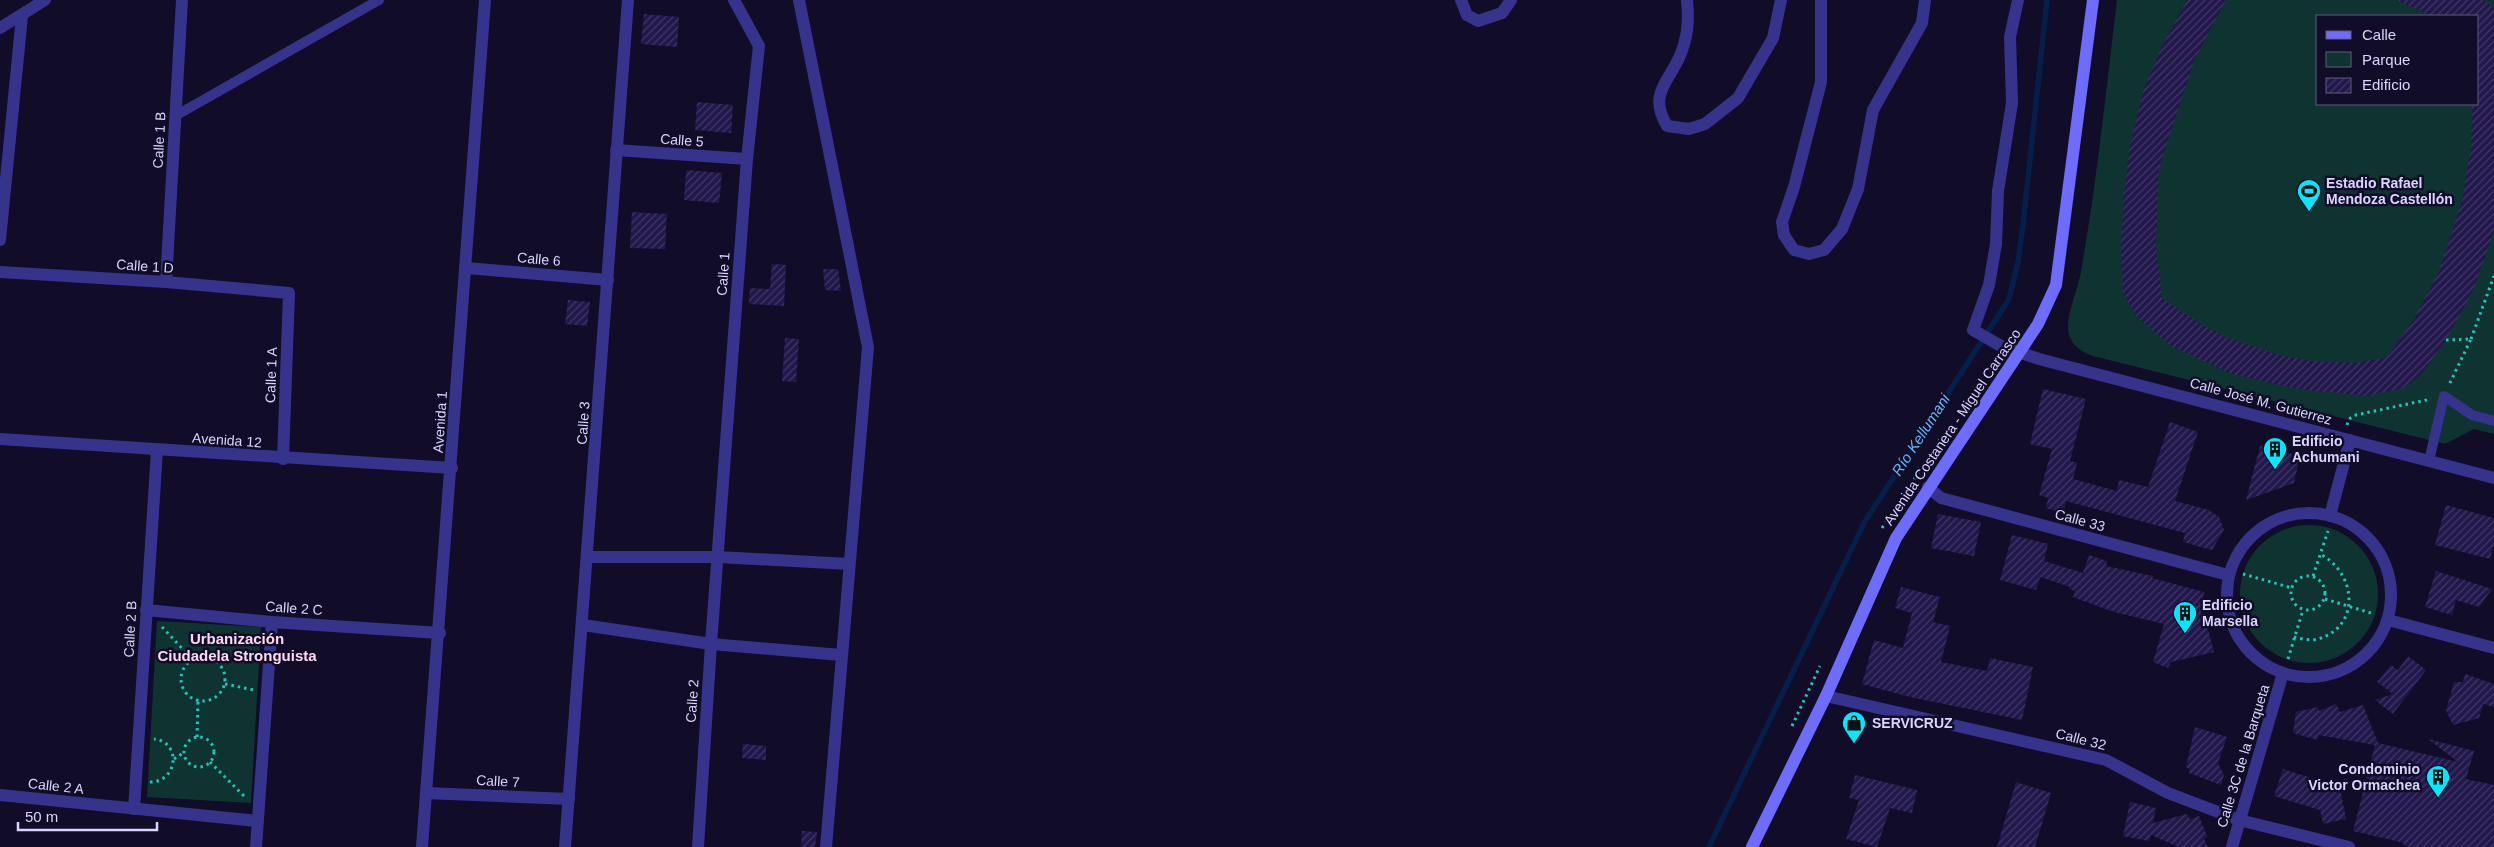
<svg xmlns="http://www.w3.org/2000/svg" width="2494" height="847" font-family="Arial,sans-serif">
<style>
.green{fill:#0f3331;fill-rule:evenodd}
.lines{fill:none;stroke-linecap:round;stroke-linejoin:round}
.stream{stroke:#051f4a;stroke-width:5.5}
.building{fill:url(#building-hatch)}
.path{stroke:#23c5b9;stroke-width:3;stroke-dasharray:2.5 4;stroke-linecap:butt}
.lane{stroke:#36338c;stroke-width:10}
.street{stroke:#36338c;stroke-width:12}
.secondary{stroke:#6e6cff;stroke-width:12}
.labels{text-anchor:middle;stroke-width:5;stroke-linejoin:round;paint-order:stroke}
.street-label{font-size:14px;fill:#d9d5ff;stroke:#110d28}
.poi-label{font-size:14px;font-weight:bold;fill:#d9d5ff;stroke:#110d28;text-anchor:start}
.water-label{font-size:15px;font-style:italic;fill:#63b8ff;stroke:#110d28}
.neighbourhood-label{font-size:15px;font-weight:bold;fill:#ffd7f1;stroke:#110d28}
</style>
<defs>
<pattern id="building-hatch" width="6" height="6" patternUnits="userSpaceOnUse" patternTransform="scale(1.25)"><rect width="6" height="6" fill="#21174b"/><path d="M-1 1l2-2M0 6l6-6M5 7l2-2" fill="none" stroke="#413866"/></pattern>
</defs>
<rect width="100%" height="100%" fill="#110d28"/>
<g class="green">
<path d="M2117 0H2494V434L2474 429 2445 444 2093 356C2082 352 2072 346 2069 334 2064 319 2079 287 2081 271 2097 182 2106 90 2117 0ZM2318 16H2478V104H2318Z"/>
<circle cx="2309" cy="594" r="69"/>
<path d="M157 621 261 627 251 803 147 797Z"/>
</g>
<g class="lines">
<path class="stream" d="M1709 847 1864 523 2009 299 2018 262 2023 225 2047 0"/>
</g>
<g class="building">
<path d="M2187 0H2226L2194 61 2159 168 2156 246 2162 298 2200 324 2228 338 2275 354 2311 361 2357 363 2387 357 2414 319 2439 271 2462 201 2471 147 2472 104H2478V16H2432L2396 0H2484L2494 8V231L2473 291 2446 340 2421 375 2404 388 2366 396 2291 388 2232 374 2171 346 2137 317 2123 292 2121 252 2124 192 2130 146 2143 91 2163 44Z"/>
<path d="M644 14 679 17 677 47 641 44Z"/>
<path d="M697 102 733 105 731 133 695 130Z"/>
<path d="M686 170 722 173 719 203 684 200Z"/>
<path d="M632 212 667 214 665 249 630 248Z"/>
<path d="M772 264 786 265 784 306 749 304 750 288 770 289Z"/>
<path d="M823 269H838L841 291 825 290Z"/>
<path d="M568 300 590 302 587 326 565 324Z"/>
<path d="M785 338 799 339 796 382 782 381Z"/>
<path d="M2043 389 2086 399 2070 461 2077 463 2073 479 2117 491 2119 480 2148 487 2170 422 2198 432 2175 501 2209 510 2219 517 2224 530 2212 550 2183 542 2185 533 2066 501 2063 513 2046 508 2048 498 2039 495 2052 449 2030 444Z"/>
<path d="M2260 446 2300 456 2294 483 2246 500Z"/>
<path d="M2446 505 2494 518V543L2490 559 2435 545Z"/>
<path d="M1938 514 1981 522 1974 556 1931 548Z"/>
<path d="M2012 535 2048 544 2044 561 2083 573 2089 555 2107 561 2106 566 2153 576 2152 578 2204 592 2201 613 2204 615 2214 652 2171 662 2168 668 2153 662 2164 624 2114 612 2073 597 2075 591 2069 589 2070 587 2040 577 2036 590 2000 580Z"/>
<path d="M2436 571 2492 589 2479 607 2456 600 2452 615 2425 607Z"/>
<path d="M1901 587 1940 597 1933 622 1950 626 1941 662 1987 671 1990 658 2033 667 2022 720 1910 697 1862 684 1874 640 1903 648 1912 613 1895 608Z"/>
<path d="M2408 656 2426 670 2393 714 2375 700 2393 694 2377 682 2391 665 2398 670Z"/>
<path d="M2465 674 2494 684V707L2483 704 2479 718 2453 725 2446 710 2454 682H2463Z"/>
<path d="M2336 704 2340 712 2363 705 2378 743 2458 762 2428 739 2474 751 2466 779 2494 785V847H2411L2403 845 2404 843 2353 831 2375 745 2318 735 2317 740 2293 733 2296 712 2318 707 2319 711Z"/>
<path d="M2195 727 2227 737 2218 763 2224 775 2221 785 2189 773 2190 769 2186 767Z"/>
<path d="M743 744 766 746V760L742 758Z"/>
<path d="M2283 769 2334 785 2339 783 2346 819 2323 824 2320 810 2274 796Z"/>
<path d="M1855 775 1917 790 1912 813 1890 808 1877 847 1846 839 1859 800 1849 798Z"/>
<path d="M2016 782 2051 793 2035 847H1997Z"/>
<path d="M2130 802 2156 808 2153 823 2187 814 2190 819 2199 816 2207 836 2204 839 2208 847H2179L2151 835 2149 841 2123 836Z"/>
<path d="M802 831 817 832 815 847H801Z"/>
</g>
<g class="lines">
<g class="path">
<path d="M2471 339 2494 276"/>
<path d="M2446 340 2471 339 2449 385"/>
<path d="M2347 425 2349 419 2356 415 2431 399"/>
<path d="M1882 528 1943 435"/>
<path d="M2243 574 2292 588"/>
<circle cx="2308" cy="593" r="17"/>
<path d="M2313 576 2328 531"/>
<path d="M2325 599 2374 614"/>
<path d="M162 627 192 659"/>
<path d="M2294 637C2301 639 2311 641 2318 639 2361 627 2357 573 2320 554"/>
<circle cx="203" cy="679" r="22"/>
<path d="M2288 659 2303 610"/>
<path d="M225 684 254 690"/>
<path d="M1792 726 1820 666"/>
<circle cx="199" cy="752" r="15"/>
<path d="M197 737 198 701"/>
<path d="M174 759 183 753"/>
<path d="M210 762 245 797"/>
<path d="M150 782C178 782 182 742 154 739"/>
</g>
<g class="lane">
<path d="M175 116 379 0"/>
<path d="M2429 461 2444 396 2472 415 2494 421"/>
</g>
<g class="street">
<path d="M799 0 868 347 826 847"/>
<path d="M1461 0 1467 15 1478 21 1502 13 1511 0"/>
<path d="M1687 0C1689 21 1688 38 1679 58 1666 85 1649 95 1667 126L1689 129 1705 124 1738 98 1773 38 1781 0"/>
<path d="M1821 0V82L1794 187 1782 222 1784 235 1794 250 1809 254 1824 250 1842 229 1858 189 1873 110 1922 23 1925 0"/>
<path d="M2018 0 2010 37 2012 103 1998 191 1996 244 1989 285 1973 330 2001 346 2039 359 2494 478"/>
<path d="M0 28 45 0"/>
<path d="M616 150 747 159"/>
<path d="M0 240 22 16"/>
<path d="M467 268 608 280"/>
<path d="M0 272 166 282 289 293 283 459"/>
<path d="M166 282 182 0"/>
<path d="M0 439 452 468"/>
<path d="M1928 487 1941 498 2228 575"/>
<circle cx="2309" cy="595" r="82"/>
<path d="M2330 516 2350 440"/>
<path d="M588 557H718L849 564"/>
<path d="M146 610 272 622 440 633"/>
<path d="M2388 620 2494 648"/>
<path d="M583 625 711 644 841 655"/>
<path d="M1826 696 2106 760 2168 793 2239 820 2349 847"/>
<path d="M426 793 569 799"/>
<path d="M0 795 257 821"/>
<path d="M134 809 157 450"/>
<path d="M256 847 272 622"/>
<path d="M422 847 485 0"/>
<path d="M565 847 628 0"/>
<path d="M698 847 711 644 747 159 759 46 734 0"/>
<path d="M2232 847 2283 673"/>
</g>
<path class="secondary" d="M1752 847 1826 696 1896 538 2038 324 2056 285 2093 0"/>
</g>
<defs>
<g id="stadium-pin" transform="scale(1.25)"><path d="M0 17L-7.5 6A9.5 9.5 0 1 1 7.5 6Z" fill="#01e8ff" stroke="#110d28"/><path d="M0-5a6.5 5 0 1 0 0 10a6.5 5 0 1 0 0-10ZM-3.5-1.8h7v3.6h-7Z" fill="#111"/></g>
<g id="building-pin" transform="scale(1.25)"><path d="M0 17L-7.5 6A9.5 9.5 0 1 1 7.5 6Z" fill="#01e8ff" stroke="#110d28"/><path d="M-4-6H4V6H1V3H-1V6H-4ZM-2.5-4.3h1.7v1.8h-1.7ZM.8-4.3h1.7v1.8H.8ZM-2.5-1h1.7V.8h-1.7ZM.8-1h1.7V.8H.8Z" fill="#111"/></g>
<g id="shop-pin" transform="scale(1.25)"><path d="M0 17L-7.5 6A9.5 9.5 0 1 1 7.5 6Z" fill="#01e8ff" stroke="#110d28"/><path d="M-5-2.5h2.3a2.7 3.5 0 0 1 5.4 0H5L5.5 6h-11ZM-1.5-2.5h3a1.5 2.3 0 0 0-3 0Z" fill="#111"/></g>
</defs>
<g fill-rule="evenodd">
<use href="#stadium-pin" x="2309" y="191"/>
<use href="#building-pin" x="2275" y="449"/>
<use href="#building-pin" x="2185" y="613"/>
<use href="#shop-pin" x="1854" y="723"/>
<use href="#building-pin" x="2438" y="777"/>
</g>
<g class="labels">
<g class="street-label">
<text transform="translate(159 140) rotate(-87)" y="5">Calle 1 B</text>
<text transform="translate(682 140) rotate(4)" y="5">Calle 5</text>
<text transform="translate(539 259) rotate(5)" y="5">Calle 6</text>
<text transform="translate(145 266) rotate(4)" y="5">Calle 1 D</text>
<text transform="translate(723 274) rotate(-86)" y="5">Calle 1</text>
<text transform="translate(271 375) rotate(-88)" y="5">Calle 1 A</text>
<text transform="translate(2261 401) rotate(15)" y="5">Calle José M. Gutierrez</text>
<text transform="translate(440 422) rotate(-86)" y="5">Avenida 1</text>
<text transform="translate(583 423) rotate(-86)" y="5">Calle 3</text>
<text transform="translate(1952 427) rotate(-56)" y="5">Avenida Costanera - Miguel Carrasco</text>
<text transform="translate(227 440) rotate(4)" y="5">Avenida 12</text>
<text transform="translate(2080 520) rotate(15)" y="5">Calle 33</text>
<text transform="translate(294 608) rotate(4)" y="5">Calle 2 C</text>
<text transform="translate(130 629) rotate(-87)" y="5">Calle 2 B</text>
<text transform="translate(692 701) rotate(-86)" y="5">Calle 2</text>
<text transform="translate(2081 739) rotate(14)" y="5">Calle 32</text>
<text transform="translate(2243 756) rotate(-73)" y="5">Calle 3C de la Barqueta</text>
<text transform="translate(498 781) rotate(3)" y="5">Calle 7</text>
<text transform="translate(56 786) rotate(6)" y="5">Calle 2 A</text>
</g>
<g class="poi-label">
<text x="2326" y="188">Estadio Rafael<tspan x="2326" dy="16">Mendoza Castellón</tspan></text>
<text x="2292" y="446">Edificio<tspan x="2292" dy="16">Achumani</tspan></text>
<text x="2202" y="610">Edificio<tspan x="2202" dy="16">Marsella</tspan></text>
<text x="1872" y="728">SERVICRUZ</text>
<text x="2420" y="774" text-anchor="end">Condominio<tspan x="2420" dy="16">Victor Ormachea</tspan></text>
</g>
<g class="water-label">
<text transform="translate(1921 435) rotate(-57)" y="5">Río Kellumani</text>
</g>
<g class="neighbourhood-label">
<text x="237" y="644">Urbanización<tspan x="237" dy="17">Ciudadela Stronguista</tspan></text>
</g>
</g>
<rect x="2316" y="15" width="162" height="90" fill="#110d28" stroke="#615d7e"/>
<rect x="2326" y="31" width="25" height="8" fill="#6e6cff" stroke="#615d7e"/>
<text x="2362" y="40" font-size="15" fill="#d9d5ff">Calle</text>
<rect x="2326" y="52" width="25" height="15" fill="#0f3331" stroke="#615d7e"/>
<text x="2362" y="65" font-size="15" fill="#d9d5ff">Parque</text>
<rect x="2326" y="78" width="25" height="15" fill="url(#building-hatch)" stroke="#615d7e"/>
<text x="2362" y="90" font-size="15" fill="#d9d5ff">Edificio</text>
<path d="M18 822v8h139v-8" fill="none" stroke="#d9d5ff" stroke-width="2.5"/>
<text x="25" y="822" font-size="15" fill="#d9d5ff" stroke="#110d28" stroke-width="4" paint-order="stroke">50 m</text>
</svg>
